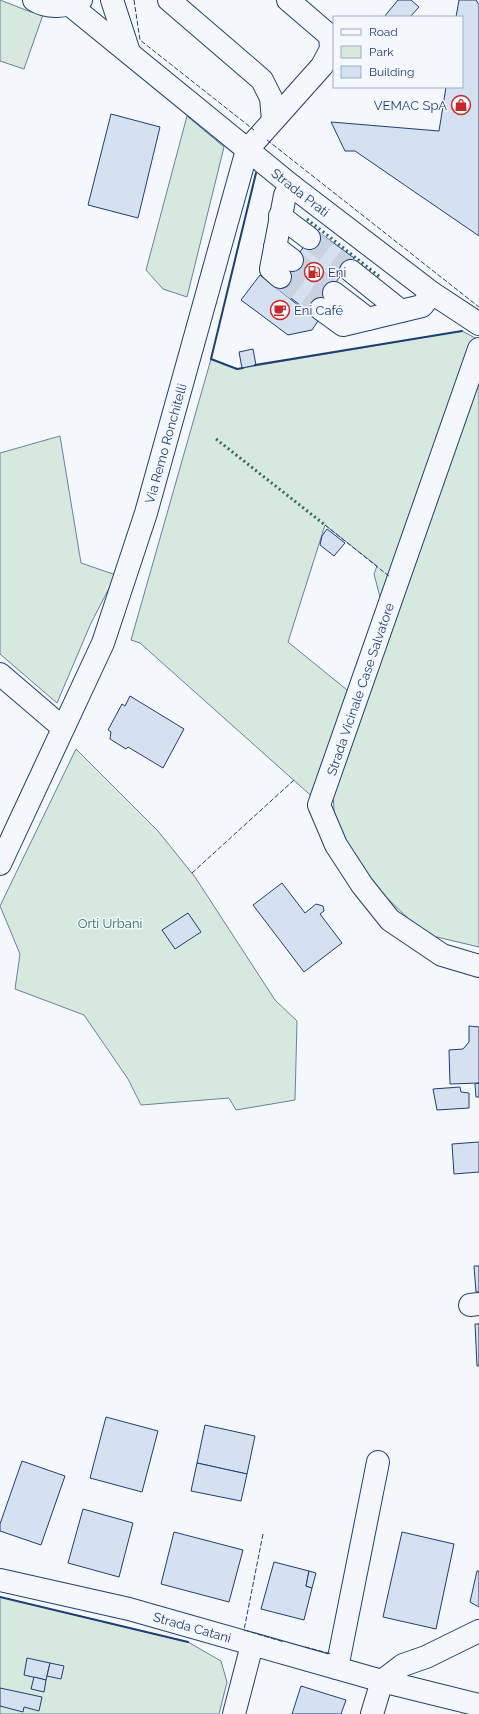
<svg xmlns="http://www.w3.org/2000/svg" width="479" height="1714" font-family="Raleway,sans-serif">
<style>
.green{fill:#d7e8df;stroke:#687fa3}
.building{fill:#d5e0f0;stroke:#1d3f73}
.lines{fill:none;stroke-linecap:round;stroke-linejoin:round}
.minor-tunnel{stroke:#c9d2e0;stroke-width:22;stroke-dasharray:22 11;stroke-linecap:butt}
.minor-casing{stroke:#1d3f73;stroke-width:24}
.minor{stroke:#f4f7fb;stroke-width:22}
.hedge{stroke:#2c6c60;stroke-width:3;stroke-dasharray:2 3;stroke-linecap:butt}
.fence{stroke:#1d3f73;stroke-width:1;stroke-dasharray:5 2;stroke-linecap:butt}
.wall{stroke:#1d3f73;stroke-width:2}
.labels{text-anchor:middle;stroke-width:3;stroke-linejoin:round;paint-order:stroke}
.poi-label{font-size:13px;fill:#1d3f73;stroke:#f4f7fb;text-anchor:start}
.street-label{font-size:13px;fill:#1d3f73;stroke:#f4f7fb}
.park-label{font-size:13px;fill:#2c6c60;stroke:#f4f7fb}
</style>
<rect width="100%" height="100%" fill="#f4f7fb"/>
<g class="green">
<path d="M0 0 31 12 45 9 24 69 0 61Z"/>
<path d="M187 116 224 147 187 297 163 289 146 270Z"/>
<path d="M462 331 479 340V947L424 934 381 892 348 851 334 812 333 784 388 628 374 574 377 566 325 525 288 642 352 694 317 801 140 643 131 640 211 359 237 369Z"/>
<path d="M60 436 81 563 116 575 91 623 57 703 0 654V453Z"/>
<path d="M76 749 158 831 195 877 275 1000 297 1021 295 1100 236 1110 229 1098 141 1105 128 1079 84 1015 15 989 20 954 0 906Z"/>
<path d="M0 1597 188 1642 221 1661 227 1682 219 1714H0Z"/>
</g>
<g class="building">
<path d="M398 0H411L419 7 410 17H384Z"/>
<path d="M459 0H476L479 5V236L355 151H345L331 122 439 131 446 87H462V17H456Z"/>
<path d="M111 114 160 127 138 218 88 205Z"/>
<path d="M316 230 354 258 312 314 275 286Z"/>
<path d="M260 275 318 321 312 330 288 335 241 300Z"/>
<path d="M253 349 256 365 242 368 239 352Z"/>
<path d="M327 529 345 543 334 556 320 545 322 536Z"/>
<path d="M130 696 184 729 163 768 128 747 126 749 110 739 111 732 108 730 122 704 125 706Z"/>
<path d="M282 883 305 913 316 904 323 906 324 911 320 914 342 943 304 972 253 905Z"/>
<path d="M188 913 201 932 175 949 162 930Z"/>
<path d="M469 1026 479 1027V1083L450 1084 449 1050 463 1049 469 1042Z"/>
<path d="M479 1083V1097H476L475 1084Z"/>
<path d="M460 1087 461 1092 469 1093V1108L437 1110 433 1089Z"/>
<path d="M479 1142V1172L454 1174 452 1144Z"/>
<path d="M474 1266H479V1292H476Z"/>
<path d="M475 1324H479V1366H477Z"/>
<path d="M106 1417 158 1431 142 1492 90 1478Z"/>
<path d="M205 1425 255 1436 247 1474 197 1463Z"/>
<path d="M22 1461 65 1476 41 1545 0 1531V1524Z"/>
<path d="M197 1463 247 1474 241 1501 191 1491Z"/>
<path d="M83 1509 133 1523 119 1577 68 1563Z"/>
<path d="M174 1532 243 1550 229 1602 161 1584Z"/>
<path d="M402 1532 454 1544 436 1629 383 1617Z"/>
<path d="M274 1562 309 1571 306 1586 312 1588 304 1620 261 1609Z"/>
<path d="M309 1571 316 1573 312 1588 306 1586Z"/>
<path d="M477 1571H479V1607L470 1602Z"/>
<path d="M27 1658 50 1663 46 1680 24 1675Z"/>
<path d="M50 1663 64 1666 61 1679 47 1676Z"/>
<path d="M34 1677 46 1680 44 1692 31 1689Z"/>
<path d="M301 1686 346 1700 341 1714H292Z"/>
<path d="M0 1688 42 1697 39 1711 24 1707 23 1712 0 1706Z"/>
</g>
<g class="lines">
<g class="minor-tunnel">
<path d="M309 238 351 271"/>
<path d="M292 260 334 293"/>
<path d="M280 277 321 309"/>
</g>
<g class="minor-casing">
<g id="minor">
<path d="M34 0C48 9 66 7 81 0"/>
<path d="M112 0 129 52"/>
<path d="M169 0 262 80 271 98 273 120"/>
<path id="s1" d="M70 5 292 186 432 293 479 324"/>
<path d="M280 216 309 238"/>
<path d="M275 247 292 260"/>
<path d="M351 271 401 311"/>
<path d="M280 277 271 269 285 195 292 186"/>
<path d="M334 293 368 319"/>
<path d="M321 309 343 325 422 306 432 293"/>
<path d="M479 349 319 805 336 845 362 885 390 920 442 955 479 966"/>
<path d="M0 674 63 728"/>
<path id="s2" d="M0 864 103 643 146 513 247 150 322 66 331 49 330 36 288 0"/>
<path d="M470 1305 479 1304"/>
<path id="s3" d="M0 1580 129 1609 382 1681 479 1705"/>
<path d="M337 1668 378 1462"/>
<path d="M234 1714 252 1645"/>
<path d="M372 1714 382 1681 403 1665 426 1657 479 1631"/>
</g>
</g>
<use href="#minor" class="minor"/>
<g class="hedge">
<path d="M307 219 380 277"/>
<path d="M216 439 325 525"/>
</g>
<g class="fence">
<path d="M134 0 140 40 254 130"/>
<path d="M267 140 479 307"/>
<path d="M325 525 390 577"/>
<path d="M192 873 294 780"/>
<path d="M263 1534 244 1630 284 1642"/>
<path d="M305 1647 332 1654"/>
</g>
<g class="wall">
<path d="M255 365 462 331"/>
<path d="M243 368 237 369 211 359 256 173"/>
<path d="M0 1597 188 1642"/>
</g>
</g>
<defs>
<g id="shop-ring" transform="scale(1)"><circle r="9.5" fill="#f4f7fb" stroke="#c62828" stroke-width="1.5"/><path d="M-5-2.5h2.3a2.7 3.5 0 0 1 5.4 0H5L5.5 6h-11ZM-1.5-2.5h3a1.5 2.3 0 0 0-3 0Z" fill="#c62828"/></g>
<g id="fuel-ring" transform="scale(1)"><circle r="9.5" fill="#f4f7fb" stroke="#c62828" stroke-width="1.5"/><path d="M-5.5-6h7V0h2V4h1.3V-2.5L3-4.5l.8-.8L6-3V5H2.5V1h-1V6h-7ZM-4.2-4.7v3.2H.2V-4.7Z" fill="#c62828"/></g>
<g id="cafe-ring" transform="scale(1)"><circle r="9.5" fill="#f4f7fb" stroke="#c62828" stroke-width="1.5"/><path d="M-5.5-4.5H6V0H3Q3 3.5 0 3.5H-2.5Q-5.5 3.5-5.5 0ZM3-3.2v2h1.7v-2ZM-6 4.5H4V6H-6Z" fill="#c62828"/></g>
</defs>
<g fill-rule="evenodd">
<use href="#shop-ring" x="461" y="105"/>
<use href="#fuel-ring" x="314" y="272"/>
<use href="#cafe-ring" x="280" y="310"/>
</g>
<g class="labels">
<g class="poi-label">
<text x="447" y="110" text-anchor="end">VEMAC SpA</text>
<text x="328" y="277">Eni</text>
<text x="294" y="315">Eni Café</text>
</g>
<g class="street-label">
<text dy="5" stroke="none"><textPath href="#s1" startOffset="297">Strada Prati</textPath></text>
<text dy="5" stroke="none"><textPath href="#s2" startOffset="453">Via Remo Ronchitelli</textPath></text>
<text transform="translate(360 689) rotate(-71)" y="5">Strada Vicinale Case Salvatore</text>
<text dy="5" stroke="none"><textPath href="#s3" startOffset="198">Strada Catani</textPath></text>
</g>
<g class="park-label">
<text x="110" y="928">Orti Urbani</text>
</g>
</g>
<rect x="333" y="16" width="130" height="72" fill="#f4f7fb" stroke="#9eadc5"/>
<rect x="341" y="29" width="20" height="6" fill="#f4f7fb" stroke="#9eadc5"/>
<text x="369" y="36" font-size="12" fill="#1d3f73">Road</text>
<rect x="341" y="46" width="20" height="12" fill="#d7e8df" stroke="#9eadc5"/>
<text x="369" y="56" font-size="12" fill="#1d3f73">Park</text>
<rect x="341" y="66" width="20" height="12" fill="#d5e0f0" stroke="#9eadc5"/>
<text x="369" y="76" font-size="12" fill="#1d3f73">Building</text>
</svg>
